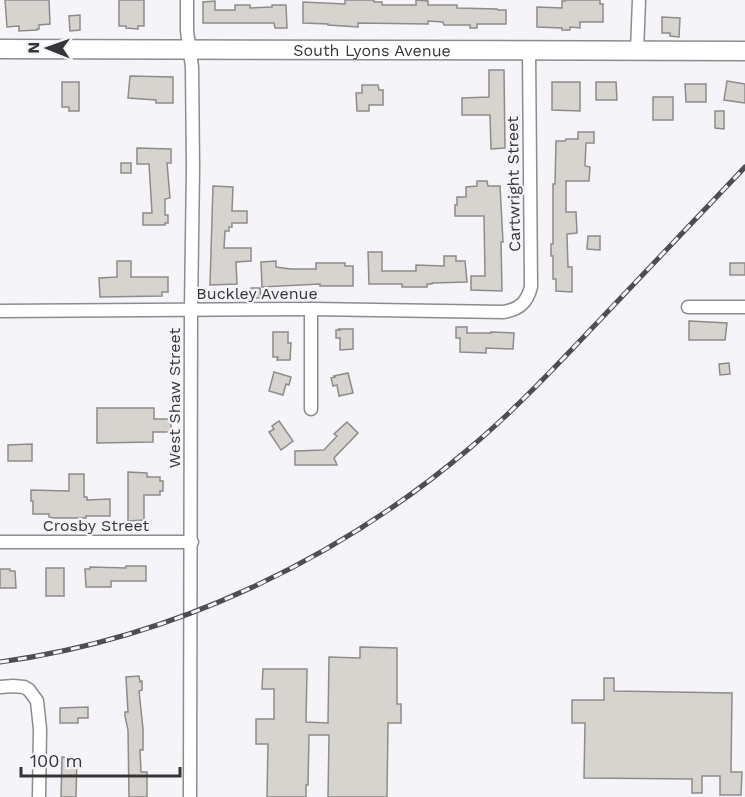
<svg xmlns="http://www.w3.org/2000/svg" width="745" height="797" font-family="'Work Sans',sans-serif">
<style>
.building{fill:#d7d4d0;stroke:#8e8b88;stroke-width:1.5}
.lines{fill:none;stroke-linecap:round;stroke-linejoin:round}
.street-casing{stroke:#8c8c90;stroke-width:15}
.secondary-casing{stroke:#8c8c90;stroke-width:21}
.street{stroke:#fff;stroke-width:12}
.secondary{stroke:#fff;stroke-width:18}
.rail-casing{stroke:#4e4e50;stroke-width:5}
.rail{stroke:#f4f4f9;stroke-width:3;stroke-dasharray:9;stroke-linecap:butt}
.labels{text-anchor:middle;stroke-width:4.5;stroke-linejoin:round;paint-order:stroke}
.street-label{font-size:16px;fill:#353537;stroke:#f4f4f9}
</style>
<rect width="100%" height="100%" fill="#f4f4f9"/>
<g class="building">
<path d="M5 0H49L50 24 39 25V29H37V30L19 31V26L7 27Z"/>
<path d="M119 0H144V26H138V29L126 28V26H119Z"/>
<path d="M345 0H374V2H382V5H416V0L428 1V5H457V8L497 9 498 10H506V24H477V28H470V25H444L443 22 428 21V24L358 23V27L328 25V24L303 23V2L345 4Z"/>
<path d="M565 0H600V4H603V22H580V28L570 27V30H562V28L537 27V7L562 8V1H565Z"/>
<path d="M215 1V10H235V5H250V8L272 7V5H286L287 28H275L274 23H203V2Z"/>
<path d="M80 15V30L70 31 69 16Z"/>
<path d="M662 17 680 18 679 37 670 36V33H662Z"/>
<path d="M489 70H504L505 148 491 149 490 115H462V98L489 97Z"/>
<path d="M130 76 173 77V103H156V100L128 98Z"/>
<path d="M727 81 745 84V103L724 100Z"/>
<path d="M62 82H79V111H69V107H62Z"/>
<path d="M552 82H580V111L552 110Z"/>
<path d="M596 82H616L617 100H596Z"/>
<path d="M685 84H706V102H686Z"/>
<path d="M362 85H378L379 90H383V105H369V111H357L356 93H362Z"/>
<rect x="653" y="97" width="20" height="23"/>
<path d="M715 111H724V129L715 128Z"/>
<path d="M578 132H594V143H586L585 166 590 167 589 181H566V212H576L577 233 567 234 568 267H572V292L556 291V279H553V256H551V244H553V184H555L556 141H565L566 139H578Z"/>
<path d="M137 148 171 149V163H167L170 198 165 199V215H168V223H165V225H143V213H152L149 164H137Z"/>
<rect x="121" y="163" width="10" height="10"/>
<path d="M477 181H487L488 186H500L503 242H501L502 291 471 290V276H485L484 216H455V205H457V197H466V187L477 186Z"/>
<path d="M213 186 233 187 232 211H247V223H232V227H229V231H225L224 248H251V261L236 262 237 284 210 285Z"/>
<path d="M588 236H600V250L587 249Z"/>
<path d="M368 252H382V271H416V265L444 266V256H456V261H465L467 282 432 283V284H427V287H402V284H369Z"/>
<path d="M117 261H131V277H168V292H162V296L100 297 99 278 117 277Z"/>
<path d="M276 261V267L291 269H316V263H345V266H353V286H320V284L262 287 261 262Z"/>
<rect x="730" y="263" width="15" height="12"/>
<path d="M251 288H260L261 298H251Z"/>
<path d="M689 321 727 323 725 340H689Z"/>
<path d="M456 327H467V333H491V332L514 333 513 349 486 348V353L460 352V338H456Z"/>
<path d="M339 329H353V349L340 350V338H336V330H340Z"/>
<path d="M273 332H288V343H291L290 360H277L278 357H273Z"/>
<path d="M729 363 730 374 720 375 719 364Z"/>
<path d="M274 372 291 377 289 385 286 384 283 395 269 391Z"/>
<path d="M348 373 353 393 339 396 337 385 333 386 331 378 335 377 334 376Z"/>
<path d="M97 408H154V419H171V432H153V442L97 443Z"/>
<path d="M279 421 293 441 281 450 269 432 274 429 272 426Z"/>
<path d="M347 422 358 433 334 458 337 465H295V451L324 450 337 436 334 434Z"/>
<path d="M32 444V461H8V445Z"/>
<path d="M128 472 147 473V477H160V481H163V491H160V495H144V520L128 521Z"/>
<path d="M69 474H84V497H87V500L110 499V516H86V518H54L49 517V514H33V501H31V490L69 491Z"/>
<path d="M126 566H146V581H111V587H86L85 569H90V567L126 568Z"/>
<rect x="46" y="568" width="18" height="28"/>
<path d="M0 569H10V571H15L16 588H0Z"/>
<path d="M360 647 397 648V704H401V723H388L387 797H328L329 735H309L308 785H306V797H267L268 744H256V719H274V689H262L263 669H307L306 722 328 723 329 657 360 658Z"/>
<path d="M139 676 140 682 142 681V690L139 691 143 729V750H140L141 772H147V797H129L128 730 125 716V712H128L126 677Z"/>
<path d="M604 678H614V691L732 693 731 772H742L741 795H720V776H702V793H692V779L584 778 585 723H572V700H604Z"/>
<path d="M88 707V718H78V723H60V708Z"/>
<path d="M62 757 77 758 76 797H61Z"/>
</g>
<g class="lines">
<g class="street-casing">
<g id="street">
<path d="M187 0V31L192 67 193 168 191 310 190 797"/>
<path d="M637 51 639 0"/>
<path d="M688 307H745"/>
<path d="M311 309V409"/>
<path d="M0 311 311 309 504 312C520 309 527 302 531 287L529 51"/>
<path d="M0 542H192"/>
<path d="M0 687 13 686 24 687 29 690 37 701 40 729 39 797"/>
</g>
</g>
<g class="secondary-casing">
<g id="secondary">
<path id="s1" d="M0 49 745 51"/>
</g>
</g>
<use href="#street" class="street"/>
<use href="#secondary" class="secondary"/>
<g class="rail-casing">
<path id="rail" d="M0 662C174 638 338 560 471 447 516 409 556 366 596 324 645 272 695 220 745 167"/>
</g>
<use href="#rail" class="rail"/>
</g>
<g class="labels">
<g class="street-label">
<text dy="6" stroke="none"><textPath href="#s1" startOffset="372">South Lyons Avenue</textPath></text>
<text transform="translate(513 184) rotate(-91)" y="6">Cartwright Street</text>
<text x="257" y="299">Buckley Avenue</text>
<text transform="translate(174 398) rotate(-90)" y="6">West Shaw Street</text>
<text x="96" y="531">Crosby Street</text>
</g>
</g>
<g transform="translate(48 48) rotate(271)" stroke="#f4f4f9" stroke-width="4.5" paint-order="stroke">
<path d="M0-4.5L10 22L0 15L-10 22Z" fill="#353537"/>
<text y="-9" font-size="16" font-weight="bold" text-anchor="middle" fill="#353537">N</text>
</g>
<path d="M21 767v9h159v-9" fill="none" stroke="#353537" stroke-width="3"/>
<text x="30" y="767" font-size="18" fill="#353537" stroke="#f4f4f9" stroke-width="4.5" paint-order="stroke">100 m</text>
</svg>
